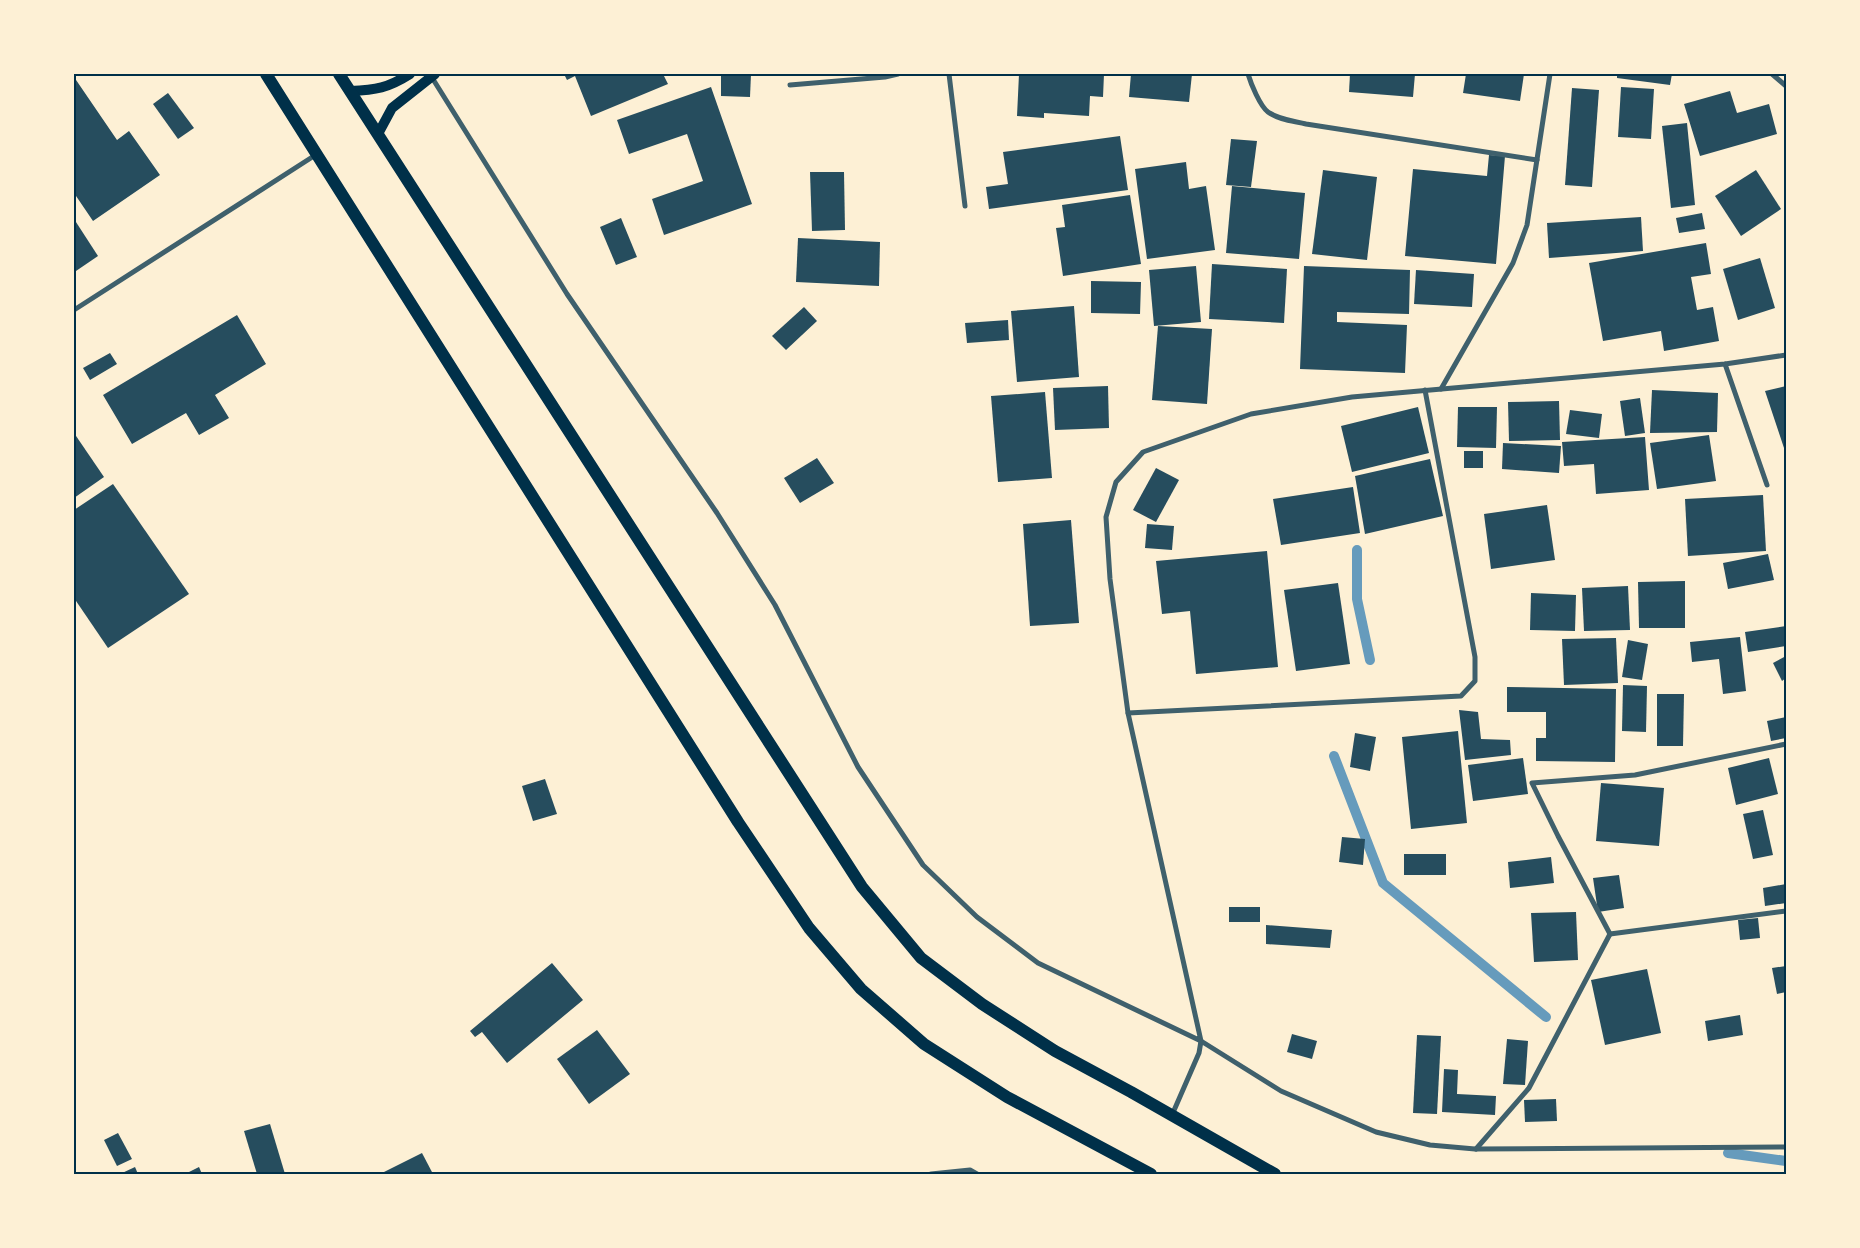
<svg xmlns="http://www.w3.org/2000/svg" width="1860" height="1248" font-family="'Fira Sans Condensed',sans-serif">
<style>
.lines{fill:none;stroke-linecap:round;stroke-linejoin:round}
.stream{stroke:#669bbc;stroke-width:10}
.building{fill:#264d5e}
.minor{stroke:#3f606c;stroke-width:5}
.secondary{stroke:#003049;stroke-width:10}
.primary{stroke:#003049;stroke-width:12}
.neatline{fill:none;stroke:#003049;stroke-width:2}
</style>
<rect width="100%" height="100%" fill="#fdf0d5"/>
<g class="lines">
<g class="stream">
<path d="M1357 550V599L1370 660"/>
<path d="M1334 756 1383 883 1546 1017"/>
<path d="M1728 1153 1786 1161"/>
</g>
</g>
<g class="building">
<path d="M564 74H663L668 84 591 116 575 76 567 80Z"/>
<path d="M721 74H751L750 97 721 96Z"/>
<path d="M1019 74H1104L1103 97 1090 96 1089 116 1044 113V118L1017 116Z"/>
<path d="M1131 74H1192L1189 102 1129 97Z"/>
<path d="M1350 74H1415L1413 97 1349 92Z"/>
<path d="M1466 74H1524L1520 101 1463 93Z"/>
<path d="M1617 74H1672L1670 85 1617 78Z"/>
<path d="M74 77 117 140 129 131 160 175 93 221 74 193Z"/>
<path d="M711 87 752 204 664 235 652 199 703 181 687 134 629 154 617 120Z"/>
<path d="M1621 87 1654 89 1651 139 1618 137Z"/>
<path d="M1572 88 1599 90 1592 187 1565 185Z"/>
<path d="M1730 91 1737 113 1769 104 1777 134 1700 156 1684 104Z"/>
<path d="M168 93 194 128 178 139 153 104Z"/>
<path d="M1687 123 1695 205 1671 208 1662 126Z"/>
<path d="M1120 136 1128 190 989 209 986 187 1008 184 1003 152Z"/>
<path d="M1231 139 1257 141 1251 187 1226 185Z"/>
<path d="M1489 155 1505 156 1496 264 1405 256 1413 169 1487 176Z"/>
<path d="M1186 162 1189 189 1206 186 1215 250 1147 259 1135 169Z"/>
<path d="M1323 170 1377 177 1367 260 1312 254Z"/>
<path d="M1756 170 1781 209 1741 236 1715 196Z"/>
<path d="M810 172H844L845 230 812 231Z"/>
<path d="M1232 186 1305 193 1299 259 1226 253Z"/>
<path d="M1130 195 1141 264 1063 276 1056 228 1065 227 1062 205Z"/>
<path d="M1702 213 1705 229 1679 233 1676 218Z"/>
<path d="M1641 217 1643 251 1549 258 1547 223Z"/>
<path d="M621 218 637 257 616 265 600 227Z"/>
<path d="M74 219 98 256 76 271 74 267Z"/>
<path d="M798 238 880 242 879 286 796 282Z"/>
<path d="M1706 243 1711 274 1691 277 1697 310 1713 307 1719 341 1664 351 1661 331 1603 341 1589 263Z"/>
<path d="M1760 258 1775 308 1738 320 1723 269Z"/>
<path d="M1212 264 1287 269 1284 323 1209 319Z"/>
<path d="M1196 266 1201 322 1154 326 1149 270Z"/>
<path d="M1304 266 1410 270 1409 314 1337 312V322L1407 325 1405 373 1300 369Z"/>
<path d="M1416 270 1474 274 1472 307 1414 304Z"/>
<path d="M1091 281 1141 282 1140 314 1091 313Z"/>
<path d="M1074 306 1079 377 1017 382 1011 311Z"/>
<path d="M804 307 817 321 786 350 772 336Z"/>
<path d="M237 315 266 364 215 395 229 418 199 435 186 413 132 444 103 395Z"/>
<path d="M1008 320 1009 340 967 343 965 323Z"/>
<path d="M1158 326 1212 329 1207 404 1152 400Z"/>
<path d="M110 353 117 364 90 380 83 368Z"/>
<path d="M1108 386 1109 428 1055 430 1053 388Z"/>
<path d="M1786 386V454L1765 391Z"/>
<path d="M1652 390 1718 393 1717 432 1650 433Z"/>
<path d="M1045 392 1052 478 998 482 991 396Z"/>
<path d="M1640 398 1645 433 1625 436 1620 401Z"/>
<path d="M1559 401 1560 440 1509 441 1508 402Z"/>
<path d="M1418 407 1429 453 1352 472 1341 426Z"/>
<path d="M1458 407H1497L1496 448 1457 447Z"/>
<path d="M1570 410 1602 414 1599 438 1566 434Z"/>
<path d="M74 433 104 477 74 498Z"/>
<path d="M1709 435 1716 481 1657 489 1650 443Z"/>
<path d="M1645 437 1649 490 1596 494 1594 464 1564 466 1562 442Z"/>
<path d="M1503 443 1561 446 1559 473 1502 469Z"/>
<rect x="1464" y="451" width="19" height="17"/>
<path d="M817 458 834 483 800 503 784 478Z"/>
<path d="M1430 459 1443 516 1365 534 1355 476Z"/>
<path d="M1156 468 1179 480 1156 522 1133 510Z"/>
<path d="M113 484 189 594 108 648 74 598V510Z"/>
<path d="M1353 487 1360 533 1281 545 1273 499Z"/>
<path d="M1763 495 1766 551 1688 556 1685 499Z"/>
<path d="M1547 505 1555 560 1491 569 1484 514Z"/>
<path d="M1071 520 1079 623 1030 626 1023 524Z"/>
<path d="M1147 524 1174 526 1172 550 1145 548Z"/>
<path d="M1267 551 1278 667 1196 674 1190 611 1162 614 1156 561Z"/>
<path d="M1768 554 1774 580 1728 589 1723 563Z"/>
<path d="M1685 581V628H1639L1638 582Z"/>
<path d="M1338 583 1350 664 1296 671 1284 590Z"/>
<path d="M1628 586 1630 630 1584 631 1582 588Z"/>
<path d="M1531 593 1576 595 1575 631 1530 630Z"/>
<path d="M1786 626V646L1748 652 1745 632Z"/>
<path d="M1740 637 1746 691 1723 694 1719 659 1692 662 1690 642Z"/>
<path d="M1616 638 1618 683 1564 685 1562 639Z"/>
<path d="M1628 640 1648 644 1642 680 1622 677Z"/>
<path d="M1786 656V678L1782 681 1773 663Z"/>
<path d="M1623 685 1647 686 1646 732 1622 731Z"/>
<path d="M1507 687 1616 689 1615 762 1536 761V738H1546V712H1507Z"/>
<path d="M1657 694H1684L1683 746H1657Z"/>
<path d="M1459 710 1478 712 1481 739 1510 740 1511 755 1465 760Z"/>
<path d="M1786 717V738L1771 741 1767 721Z"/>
<path d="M1458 731 1467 823 1411 829 1402 737Z"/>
<path d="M1355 733 1376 737 1370 771 1350 767Z"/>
<path d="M1523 758 1528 794 1473 801 1468 765Z"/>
<path d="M1769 758 1778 794 1736 805 1728 768Z"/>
<path d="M545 779 557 814 533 821 522 786Z"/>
<path d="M1601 783 1664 788 1659 846 1596 841Z"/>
<path d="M1763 810 1773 855 1753 859 1743 814Z"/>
<path d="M1342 837 1365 839 1363 865 1339 862Z"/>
<rect x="1404" y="854" width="42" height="21"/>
<path d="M1551 857 1554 883 1510 888 1508 862Z"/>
<path d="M1619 875 1624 908 1598 912 1593 878Z"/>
<path d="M1786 884V903L1765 906 1763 888Z"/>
<rect x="1229" y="907" width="31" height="15"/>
<path d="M1576 912 1578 960 1534 962 1531 913Z"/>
<path d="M1758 918 1760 938 1740 940 1738 920Z"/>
<path d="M1266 925 1332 930 1330 948 1266 944Z"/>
<path d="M552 963 583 1000 507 1063 482 1032 475 1037 470 1031Z"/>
<path d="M1786 966V992L1777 994 1772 968Z"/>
<path d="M1647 969 1661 1033 1605 1045 1591 980Z"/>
<path d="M1740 1015 1743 1035 1708 1041 1705 1021Z"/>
<path d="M597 1030 630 1074 589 1104 557 1059Z"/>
<path d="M1292 1034 1317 1041 1312 1059 1287 1052Z"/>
<path d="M1417 1035 1441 1036 1437 1114 1413 1113Z"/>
<path d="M1507 1039 1528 1041 1525 1085 1503 1084Z"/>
<path d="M1444 1069 1458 1070 1457 1094 1496 1096 1495 1115 1442 1112Z"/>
<path d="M1556 1099 1557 1121 1525 1122 1524 1100Z"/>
<path d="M270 1124 285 1174H257L244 1131Z"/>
<path d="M118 1133 132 1159 117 1166 104 1140Z"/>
<path d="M422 1153 433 1174H380Z"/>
<path d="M135 1167 138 1174H120Z"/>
<path d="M199 1167 202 1174H185Z"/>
</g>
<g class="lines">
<g class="minor">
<path d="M949 74 965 206"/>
<path d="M1248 74C1251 84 1260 106 1268 112 1279 120 1294 121 1306 124L1537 160"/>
<path d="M1772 74 1786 86"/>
<path d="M431 76 567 294 717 513 775 605 858 767 923 865 977 917 1038 963 1201 1041 1128 713 1110 579 1106 517 1116 482 1143 452 1251 414 1352 397 1725 364 1786 355"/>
<path d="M790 85 885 77 898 74"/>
<path d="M74 310 317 154"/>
<path d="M1725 364 1767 485"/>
<path d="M1441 389 1513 263 1527 225 1550 74"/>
<path d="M1128 713 1461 696 1475 681V657L1425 390"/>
<path d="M1610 934 1558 836 1532 783 1635 775 1786 744"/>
<path d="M1610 934 1786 911"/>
<path d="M1172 1115 1199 1053 1201 1041 1281 1091 1376 1132 1430 1145 1475 1149 1786 1147"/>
<path d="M1476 1149 1529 1088 1610 934"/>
<path d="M931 1174 970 1170 977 1174"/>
</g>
<g class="secondary">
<path d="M350 91C376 90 388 88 410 74"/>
<path d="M378 134 392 108 435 74"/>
</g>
<g class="primary">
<path d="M266 74 738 822 809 928 861 989 924 1044 1007 1097 1151 1174"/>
<path d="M339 74 862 887 921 958 982 1004 1055 1051 1131 1092 1275 1174"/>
</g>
</g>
<rect width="1860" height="1248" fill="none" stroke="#fdf0d5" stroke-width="150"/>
<rect x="75" y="75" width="1710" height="1098" class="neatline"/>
</svg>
